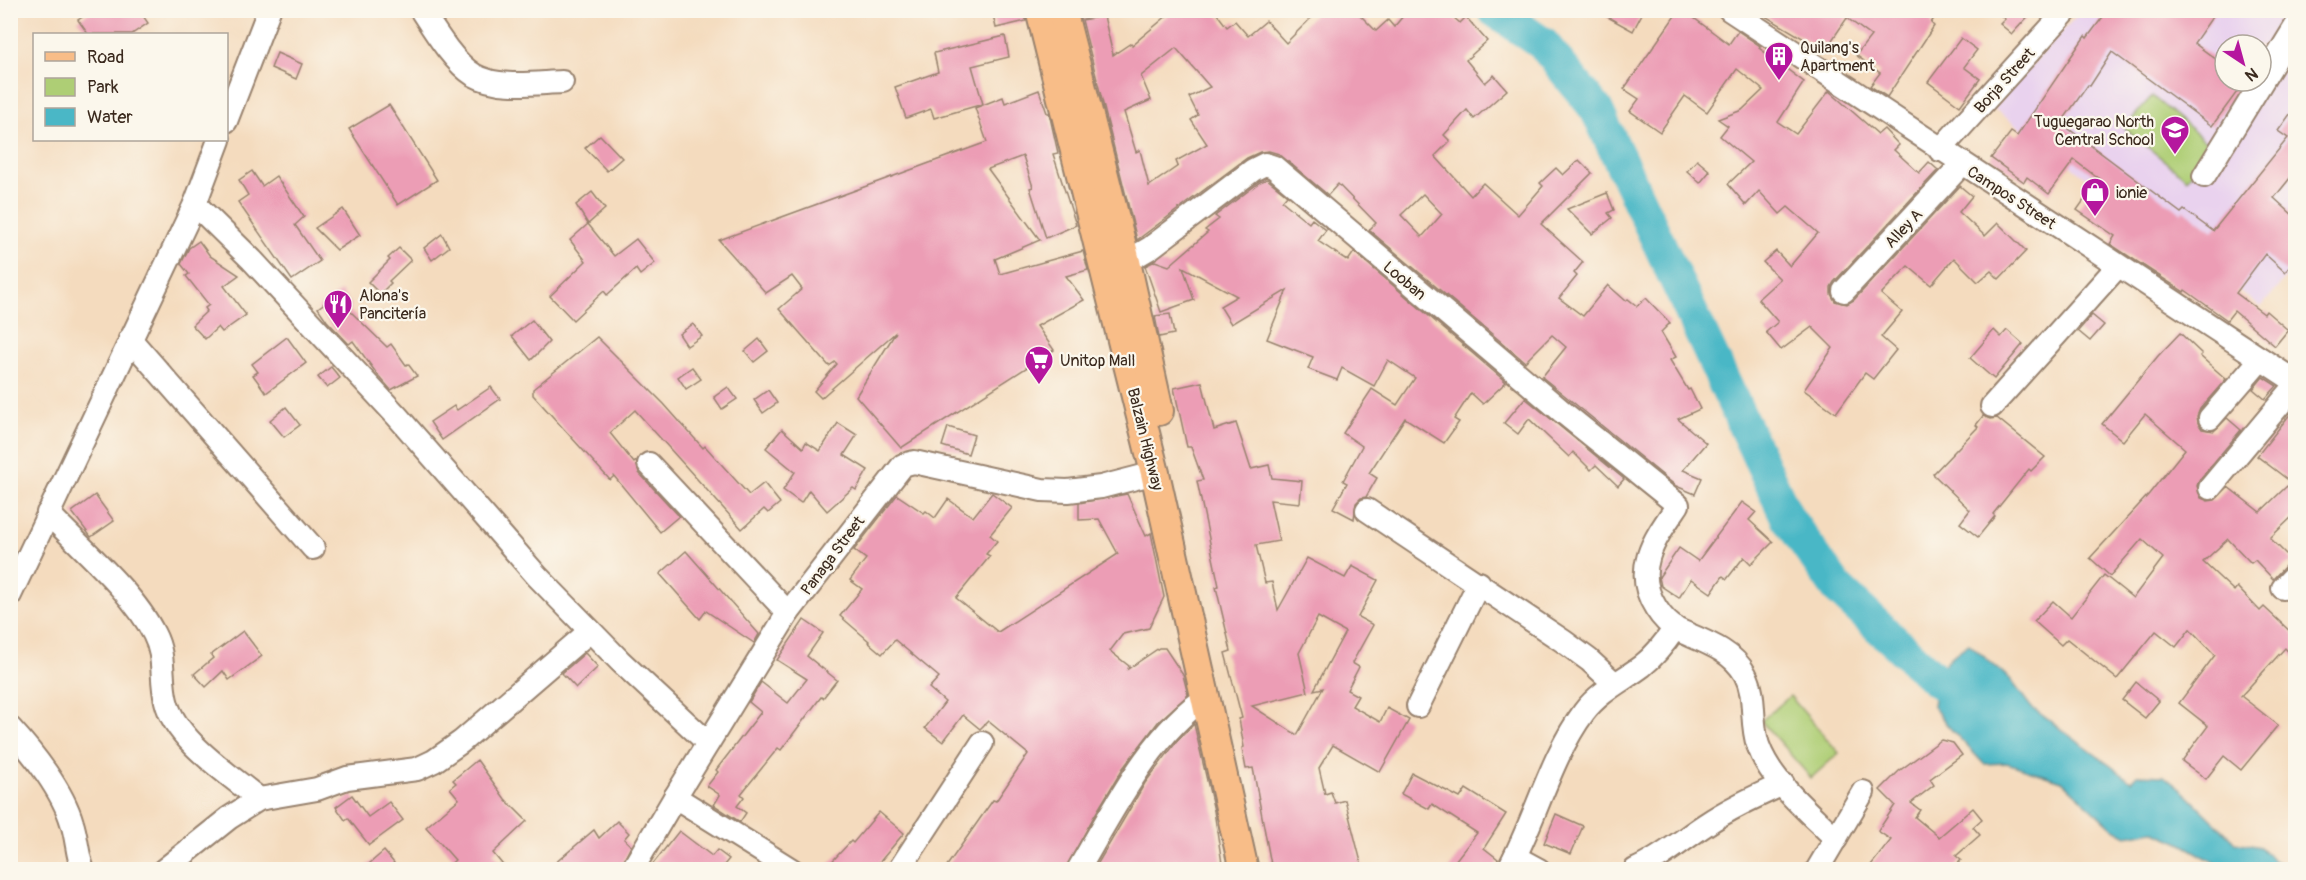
<svg xmlns="http://www.w3.org/2000/svg" width="2306" height="880" font-family="Pangolin,sans-serif">
<style>
.built{fill:#e9d2ee;fill-rule:evenodd}
.green{fill:#aece75;stroke:#747c4a;stroke-width:1.5}
.water{fill:#4ab7c6;stroke:#427072;stroke-width:1.5}
.lines{fill:none;stroke-linecap:round;stroke-linejoin:round}
.river{stroke:#4ab7c6;stroke-width:34}
.building{fill:#ec9db5;fill-rule:evenodd}
.minor-casing{stroke:#98826e;stroke-width:26}
.major-casing{stroke:#98826e;stroke-width:32}
.minor{stroke:#fff;stroke-width:22}
.major{stroke:#f8bd88;stroke-width:28}
.labels{text-anchor:middle;stroke-width:4.5;stroke-linejoin:round;paint-order:stroke}
.poi-label{font-size:16px;fill:#3b2a1e;stroke:#fbf7ec;text-anchor:start}
.street-label{font-size:16px;fill:#3b2a1e;stroke:#fbf7ec}
</style>
<rect width="100%" height="100%" fill="#fbf7ec"/>
<filter id="ink" filterUnits="userSpaceOnUse"><feTurbulence type="fractalNoise" baseFrequency=".0167" numOctaves="2"/><feDisplacementMap in="SourceGraphic" scale="12" xChannelSelector="R" yChannelSelector="G"/><feConvolveMatrix kernelMatrix="1 2 1 2 8 2 1 2 1" color-interpolation-filters="sRGB"/></filter>
<filter id="wash" filterUnits="userSpaceOnUse"><feTurbulence type="fractalNoise" baseFrequency=".008" numOctaves="4" result="noise"/><feDisplacementMap in="SourceGraphic" scale="24" xChannelSelector="R" yChannelSelector="G"/><feGaussianBlur stdDeviation="1.35" result="paint"/><feColorMatrix in="noise" values="0 0 0 0 0 0 0 0 0 0 0 0 0 0 0 0 0 1.4 0 .05"/><feComposite in="paint" operator="in"/></filter>
<g filter="url(#wash)">
<rect width="100%" height="100%" fill="#f4dbbe"/>
<path class="built" d="M2081 11H2295V267L2261 307 1993 108ZM2225 45H2261V81H2225Z"/>
<g class="green">
<path d="M2152 96 2214 148 2187 179 2124 128Z"/>
<path d="M1790 696 1839 753 1811 778 1761 721Z"/>
</g>
<path class="water" d="M1969 644 2010 679 2031 707 2131 781 2137 775 2164 776 2186 794 2235 842 2260 847 2273 860 2295 869H2226L2180 843 2153 831 2127 836 2114 829 2062 781 2007 763 1984 764 1948 726 1933 706C1937 670 1939 664 1969 644Z"/>
<g class="lines">
<path class="river" d="M1494 10 1543 44 1596 109 1787 517 1837 588 1936 680 1977 704"/>
</g>
<g id="blocks">
<g class="building">
<path d="M93 10H139L148 23 132 34H88L78 20Z"/>
<path d="M992 10H1024L1026 21 996 28Z"/>
<path d="M1174 10H1214L1227 27 1235 21 1248 36 1266 21 1286 43 1319 10H1355L1376 31 1388 20 1394 27 1408 10H1445L1460 23 1466 17 1487 41 1466 60 1485 83 1494 75 1507 90 1474 119 1467 110 1444 135 1450 141 1435 156 1471 196 1483 183 1518 215 1543 186 1540 183 1556 168 1563 175 1579 160 1592 173 1541 224 1583 262 1574 273 1577 276 1559 298 1583 316 1608 285 1626 301 1628 299 1637 306 1646 298 1670 323 1661 332 1676 357 1670 360 1688 390 1690 389 1700 409 1678 419 1706 443 1683 470 1702 478 1695 494 1676 486 1542 377 1566 347 1552 335 1525 362 1369 230 1376 223 1338 184 1328 195 1279 154 1269 151 1260 152 1247 158 1137 240 1082 20 1104 16 1113 55 1131 43 1132 45ZM1176 48 1210 87 1189 97 1198 115 1191 120 1207 144 1176 161 1178 166 1149 186 1140 150 1136 152 1124 112 1151 100 1141 76ZM1423 194 1442 214 1422 237 1401 215Z"/>
<path d="M1595 10H1644L1633 31Z"/>
<path d="M1679 10H1683L1729 44 1738 31 1760 46 1759 48 1804 82 1778 122 1796 134 1829 91 1878 134 1884 129 1899 145 1894 150 1919 173 1929 162 1938 170 1834 282 1831 287V294L1835 301 1847 304 1854 300 1960 186 1972 196 1959 212 1985 236 1998 223 2026 251 1999 279 1991 271 1978 282 1954 258 1931 285 1908 266 1881 294 1902 312 1881 337 1896 350 1873 379 1865 373 1836 413 1804 390 1833 348 1812 327 1781 350 1766 332 1778 322 1758 299 1780 279 1763 262 1776 251 1790 266 1818 233 1788 207 1780 214 1759 191 1746 205 1728 184 1751 162 1720 136 1728 126 1718 119 1742 110 1763 90 1737 69 1707 112 1685 96 1660 132 1630 111 1639 99 1624 89Z"/>
<path d="M1755 10H1939L1931 23 1934 26 1887 97 1870 86 1880 73 1856 55 1871 36 1847 18 1828 46 1819 40 1816 46Z"/>
<path d="M1994 10H2034L2012 34 2000 24 2005 19Z"/>
<path d="M2108 10H2217L2194 43 2225 66V81H2245L2212 126 2112 52 2090 86 2088 85 2061 123 2181 213 2184 210 2213 231 2288 138 2278 131 2295 107V172L2274 198 2295 217V261L2285 272 2265 254 2236 293 2264 314 2266 311 2288 330 2275 346 2234 311 2227 320 2185 290 2184 292 2110 244 2115 236 2077 210 2099 179 2074 160 2049 194 2027 177 2024 182 1991 158 2011 132 2017 136 2085 36 2087 38Z"/>
<path d="M1005 36 1009 57 972 66 983 104 934 118 931 109 906 118 895 87 938 72 934 53Z"/>
<path d="M1961 38 1977 50 1964 67 1980 79 1960 106 1928 82Z"/>
<path d="M277 53 302 64 296 79 271 68Z"/>
<path d="M1039 90 1047 113H1049L1058 153 1053 154 1076 225 1046 238 1030 188 1033 187 1023 156 988 169 1040 240 995 259 1000 274 1083 251 1088 270 1066 276 1084 300 1037 326 1054 350 901 448 856 396 896 332 821 398 814 391 837 364 835 362 829 366 779 309 802 289 792 276 766 293 719 240 987 142 975 108 1003 97 1005 103Z"/>
<path d="M389 105 437 180 398 205 349 129Z"/>
<path d="M600 135 622 158 607 171 585 148Z"/>
<path d="M1697 160 1710 171 1700 183 1687 171Z"/>
<path d="M252 171 262 186 276 176 304 217 295 225 320 261 292 280 238 202 248 195 239 180Z"/>
<path d="M1267 179 1287 195 1282 201 1309 223 1312 219 1326 230 1318 241 1348 261 1354 252 1506 382 1483 404 1471 393 1454 419 1459 422 1444 443 1405 418 1369 473 1377 478 1366 497 1361 498 1356 503 1354 519 1333 508 1347 483 1343 481 1362 446 1343 433 1372 389 1397 405 1415 378 1388 360 1374 386 1342 368 1337 380 1308 369 1313 357 1267 339 1287 290 1231 324 1220 306 1237 296 1183 267 1194 300 1161 312 1145 266 1155 261 1169 266 1208 232 1205 230 1219 219 1215 216 1260 182Z"/>
<path d="M592 192 605 209 588 224 576 205Z"/>
<path d="M1607 193 1614 210 1608 213 1612 218 1592 234 1567 209Z"/>
<path d="M343 209 360 235 337 250 315 228Z"/>
<path d="M588 224 614 256 636 239 655 263 640 275 636 269 607 295 604 291 573 320 550 296 586 261 570 240Z"/>
<path d="M442 234 449 247 432 260 424 248Z"/>
<path d="M199 241 210 256 239 275 224 286 246 315 222 332 218 327 205 339 192 325 207 311 205 308 209 305 186 276 189 274 181 264 189 248Z"/>
<path d="M399 248 411 260 389 281 391 283 380 294 368 282 390 260 388 258Z"/>
<path d="M341 291 351 304 350 311 387 347 391 344 406 365 408 364 417 376 391 390 377 374 353 341 349 344 327 321 318 308Z"/>
<path d="M1170 314 1174 334 1159 337 1155 316Z"/>
<path d="M2092 315 2104 325 2090 341 2078 331Z"/>
<path d="M532 320 549 342 531 360 512 336Z"/>
<path d="M693 324 702 336 687 346 679 334Z"/>
<path d="M1994 330 2001 337 2007 330 2023 344 1994 379 1970 358Z"/>
<path d="M2180 333 2202 354 2200 356 2226 379 2200 409 2197 416 2198 423 2202 429 2214 431 2227 418 2241 430 2199 480 2197 486 2201 498 2208 501 2215 500 2228 487 2260 512 2287 486 2295 495V514L2270 538 2293 561 2286 565 2273 579 2255 560 2251 563 2228 539 2203 562 2234 591 2237 587 2260 611 2264 607 2295 636V659L2285 648 2241 696 2278 725 2241 770 2224 756 2206 779 2182 761 2208 726 2179 703 2215 655 2190 629 2176 647 2156 631 2117 679 2067 639 2061 645 2034 621 2053 601 2071 617 2104 575 2133 598 2163 558 2142 539 2110 576 2090 558 2149 494 2185 449 2145 414 2123 441 2102 424 2158 356Z"/>
<path d="M287 337 306 363 266 393 253 375 258 372 252 364Z"/>
<path d="M597 337 664 404 703 448 705 446 749 495 764 483 780 503 768 513 764 509 742 529 635 410 610 433 634 463 636 461 639 473 679 516 660 532 614 476 610 480 533 395V389Z"/>
<path d="M759 339 768 351 754 362 745 351Z"/>
<path d="M331 367 340 378 327 388 318 377Z"/>
<path d="M692 367 701 379 686 389 678 377Z"/>
<path d="M2263 377 2277 386 2265 399 2253 389Z"/>
<path d="M1202 382 1214 430 1236 423 1251 469 1269 465 1272 478 1302 481 1300 503 1270 500 1279 541 1256 545 1265 583 1272 582 1278 610 1307 558 1345 578 1352 566 1378 580 1358 617 1373 625 1352 663 1359 667 1347 690 1358 696 1352 706 1380 722 1387 708 1409 720 1380 772 1333 745 1319 768 1325 794 1331 792 1335 803 1345 800 1363 870H1272L1253 768 1246 769 1242 748 1244 747 1239 719 1242 718 1225 653 1231 651 1216 587 1219 586 1197 481 1203 480 1191 447H1187L1174 388ZM1318 617 1345 632 1314 690 1323 688 1297 735 1252 706 1308 692 1299 653Z"/>
<path d="M491 387 500 399 442 440 430 422 454 406 457 410Z"/>
<path d="M728 387 737 399 722 409 714 397Z"/>
<path d="M768 390 777 403 763 413 754 400Z"/>
<path d="M1525 398 1557 424 1624 479 1618 486 1596 465 1591 470 1573 452 1569 457 1529 419 1518 434 1504 423Z"/>
<path d="M286 407 300 425 284 437 270 420Z"/>
<path d="M2295 408V468L2287 479 2257 456Z"/>
<path d="M1983 416 1990 419 1997 418 2045 457 2031 471 2029 469 1993 514 1995 516 1978 537 1960 523 1970 510 1933 474 1978 427 1976 425Z"/>
<path d="M838 423 857 435 844 455 868 470 856 490 853 488 827 511 809 490 801 503 783 490 795 472 766 448 782 429 803 448 806 442 820 451Z"/>
<path d="M948 427 974 435 968 454 942 446Z"/>
<path d="M992 493 1012 508 990 535 997 541 986 554 990 556 956 598 998 632 1118 554 1099 519 1079 520V503L1127 494 1146 536 1151 533 1164 597 1149 628 1123 634 1110 651 1129 666 1128 669 1159 648H1165L1183 675 1188 695 1158 722 1123 768 1093 818 1065 870H944L993 800 996 801 1028 754 988 721 980 729 963 715 943 742 925 728 945 702 929 688 939 677 895 640 882 654 868 642 869 641 840 616 862 589 850 580 866 559 854 550 897 495 924 513 926 511 935 518 948 499 973 517Z"/>
<path d="M95 495 114 521 91 537 72 512Z"/>
<path d="M1742 502 1756 512 1749 520 1773 542 1751 564 1744 557 1727 579 1723 576 1711 593 1691 579 1679 598 1661 586 1659 577 1679 548 1698 561Z"/>
<path d="M686 551 759 634 754 643 706 611 700 619 660 574Z"/>
<path d="M804 620 823 633 807 656 837 680 823 698 821 697 781 750 778 748 741 794 744 797 737 806 746 813 740 822 714 805 720 795 707 786 718 772 716 770 761 712 749 702 761 682 788 703 807 679 777 660Z"/>
<path d="M243 631 262 656 229 680 223 671 206 687 194 674 213 658 211 655Z"/>
<path d="M585 653 598 667 576 688 562 673Z"/>
<path d="M2136 682 2159 701 2145 718 2122 700Z"/>
<path d="M1194 724 1214 811 1223 870H1094L1145 783 1178 740Z"/>
<path d="M1941 740 1953 743 1962 755 1930 779 1934 785 1911 803 1920 810 1915 817 1939 837 1973 808 1982 819 1973 827 1980 835 1956 856 1961 860 1952 870H1867L1891 840 1878 831 1895 805 1880 790 1899 771Z"/>
<path d="M477 760 505 799 527 821 493 853 507 870H444L455 860 426 827 459 799 450 788 456 783 453 780Z"/>
<path d="M1412 773 1460 798 1466 789 1506 814 1484 848 1498 859 1495 870H1448L1477 833 1432 804 1429 809 1401 794Z"/>
<path d="M352 795 368 817 389 802 403 820 369 845 348 818 345 820 336 807Z"/>
<path d="M879 812 904 833 873 870H824L851 841 853 843Z"/>
<path d="M1556 814 1583 826 1571 854 1544 843Z"/>
<path d="M617 821 629 833 624 839 631 846 619 870H547L594 830 599 838Z"/>
<path d="M679 831 712 856 717 850 729 859 724 865 730 870H648Z"/>
<path d="M384 851 394 863 386 870H362Z"/>
</g>
</g>
</g>
<g filter="url(#ink)">
<use href="#blocks" fill-opacity="0" stroke="#98826e" stroke-width="1.5"/>
<g class="lines">
<g class="minor-casing">
<g id="minor">
<path d="M421 10C434 30 454 63 474 75 499 89 534 83 562 82"/>
<path d="M1730 10 2296 382"/>
<path d="M226 121 269 10"/>
<path d="M1940 150 2067 10"/>
<path d="M2204 176 2296 26"/>
<path d="M195 204 252 260 397 416 537 576 620 661 708 743"/>
<path d="M1126 262 1150 248 1253 170 1265 164 1274 167 1565 414 1678 505C1656 537 1631 569 1656 608 1661 616 1669 625 1678 630 1702 641 1731 649 1745 674 1757 696 1750 722 1758 745 1771 782 1809 812 1836 839"/>
<path d="M1844 291 1962 164"/>
<path d="M130 339 313 548"/>
<path d="M1992 406 2118 266"/>
<path d="M2210 418 2261 359"/>
<path d="M649 464 788 613"/>
<path d="M2210 488 2296 385"/>
<path d="M1367 510 1563 641 1589 660 1614 683"/>
<path d="M48 513C81 548 133 592 154 634 166 657 160 677 166 701 175 740 229 774 259 799"/>
<path d="M2283 588 2296 574"/>
<path d="M10 595 195 204 219 140"/>
<path d="M1418 706 1479 583"/>
<path d="M10 728C33 753 63 791 72 823 77 838 77 855 83 870"/>
<path d="M675 797 792 870"/>
<path d="M1515 857 1539 870"/>
<path d="M164 870 229 818 259 799 317 789 347 778 417 769 434 761 461 742 590 631"/>
<path d="M632 870 675 797 788 613 903 465 914 462 1042 490 1068 491 1101 487 1155 473"/>
<path d="M899 870 982 743"/>
<path d="M1078 870C1111 814 1152 732 1207 697"/>
<path d="M1508 870C1536 819 1550 758 1584 712 1600 691 1622 681 1642 666 1656 655 1665 643 1675 628"/>
<path d="M1635 870C1662 858 1682 840 1705 825 1730 808 1757 796 1783 784"/>
<path d="M1817 870 1863 792"/>
</g>
</g>
<g class="major-casing">
<g id="major">
<path d="M1040 10 1155 473 1244 870"/>
<path d="M1062 10 1126 262 1159 411"/>
</g>
</g>
<use href="#minor" class="minor"/>
<use href="#major" class="major"/>
</g>
</g>
<defs>
<g id="building-pin" transform="scale(1.5)"><path d="M0 17L-7.5 6A9.5 9.5 0 1 1 7.5 6Z" fill="#b5179e" stroke="#fbf7ec"/><path d="M-4-6H4V6H1V3H-1V6H-4ZM-2.5-4.3h1.7v1.8h-1.7ZM.8-4.3h1.7v1.8H.8ZM-2.5-1h1.7V.8h-1.7ZM.8-1h1.7V.8H.8Z" fill="#fff"/></g>
<g id="school-pin" transform="scale(1.5)"><path d="M0 17L-7.5 6A9.5 9.5 0 1 1 7.5 6Z" fill="#b5179e" stroke="#fbf7ec"/><path d="M0-5L7-2L0 1L-7-2ZM-4 1L0 2.5L4 1V4Q0 6-4 4Z" fill="#fff"/></g>
<g id="shop-pin" transform="scale(1.5)"><path d="M0 17L-7.5 6A9.5 9.5 0 1 1 7.5 6Z" fill="#b5179e" stroke="#fbf7ec"/><path d="M-5-2.5h2.3a2.7 3.5 0 0 1 5.4 0H5L5.5 6h-11ZM-1.5-2.5h3a1.5 2.3 0 0 0-3 0Z" fill="#fff"/></g>
<g id="restaurant-pin" transform="scale(1.5)"><path d="M0 17L-7.5 6A9.5 9.5 0 1 1 7.5 6Z" fill="#b5179e" stroke="#fbf7ec"/><path d="M-5-6h1v4h1v-4h1v4h1v-4h1v5L-1.5 .5V6h-2V.5L-5-1ZM5-6V6H3V1.5H1.5Q1.5-4 5-6Z" fill="#fff"/></g>
<g id="supermarket-pin" transform="scale(1.5)"><path d="M0 17L-7.5 6A9.5 9.5 0 1 1 7.5 6Z" fill="#b5179e" stroke="#fbf7ec"/><path d="M-6-5.5h2.5l.6 2H6L4.5 2H-2.5L-4.4-4H-6ZM-1.5 3.2a1.3 1.3 0 1 0 .1 0ZM3 3.2a1.3 1.3 0 1 0 .1 0Z" fill="#fff"/></g>
</defs>
<g fill-rule="evenodd">
<use href="#building-pin" x="1779" y="56"/>
<use href="#school-pin" x="2175" y="130"/>
<use href="#shop-pin" x="2095" y="192"/>
<use href="#restaurant-pin" x="338" y="304"/>
<use href="#supermarket-pin" x="1039" y="360"/>
</g>
<g class="labels">
<g class="poi-label">
<text x="1800" y="53">Quilang's<tspan x="1800" dy="18">Apartment</tspan></text>
<text x="2154" y="127" text-anchor="end">Tuguegarao North<tspan x="2154" dy="18">Central School</tspan></text>
<text x="2116" y="198">ionie</text>
<text x="359" y="301">Alona's<tspan x="359" dy="18">Pancitería</tspan></text>
<text x="1060" y="366">Unitop Mall</text>
</g>
<g class="street-label">
<text transform="translate(2004 80) rotate(-48)" y="6">Borja Street</text>
<text transform="translate(2012 197) rotate(33)" y="6">Campos Street</text>
<text transform="translate(1903 228) rotate(-47)" y="6">Alley A</text>
<text transform="translate(1405 280) rotate(40)" y="6">Looban</text>
<text transform="translate(1146 439) rotate(76)" y="6">Balzain Highway</text>
<text transform="translate(832 555) rotate(-53)" y="6">Panaga Street</text>
</g>
</g>
<rect width="2306" height="880" fill="none" stroke="#fbf7ec" stroke-width="36"/>
<rect x="33" y="33" width="195" height="108" fill="#fbf7ec" stroke="#aea59a" stroke-width="1.5"/>
<rect x="45" y="52" width="30" height="9" fill="#f8bd88" stroke="#aea59a" stroke-width="1.5"/>
<text x="87" y="63" font-size="18" fill="#3b2a1e">Road</text>
<rect x="45" y="78" width="30" height="18" fill="#aece75" stroke="#aea59a" stroke-width="1.5"/>
<text x="87" y="93" font-size="18" fill="#3b2a1e">Park</text>
<rect x="45" y="108" width="30" height="18" fill="#4ab7c6" stroke="#aea59a" stroke-width="1.5"/>
<text x="87" y="123" font-size="18" fill="#3b2a1e">Water</text>
<g transform="translate(2243 63) rotate(144)"><circle r="28" fill="#fbf7ec" stroke="#aea59a" stroke-width="1.5"/>
<path d="M0-4.5L10 22L0 15L-10 22Z" fill="#b5179e"/>
<text y="-9" font-size="16" font-weight="bold" text-anchor="middle" fill="#3b2a1e">N</text>
</g>
</svg>
